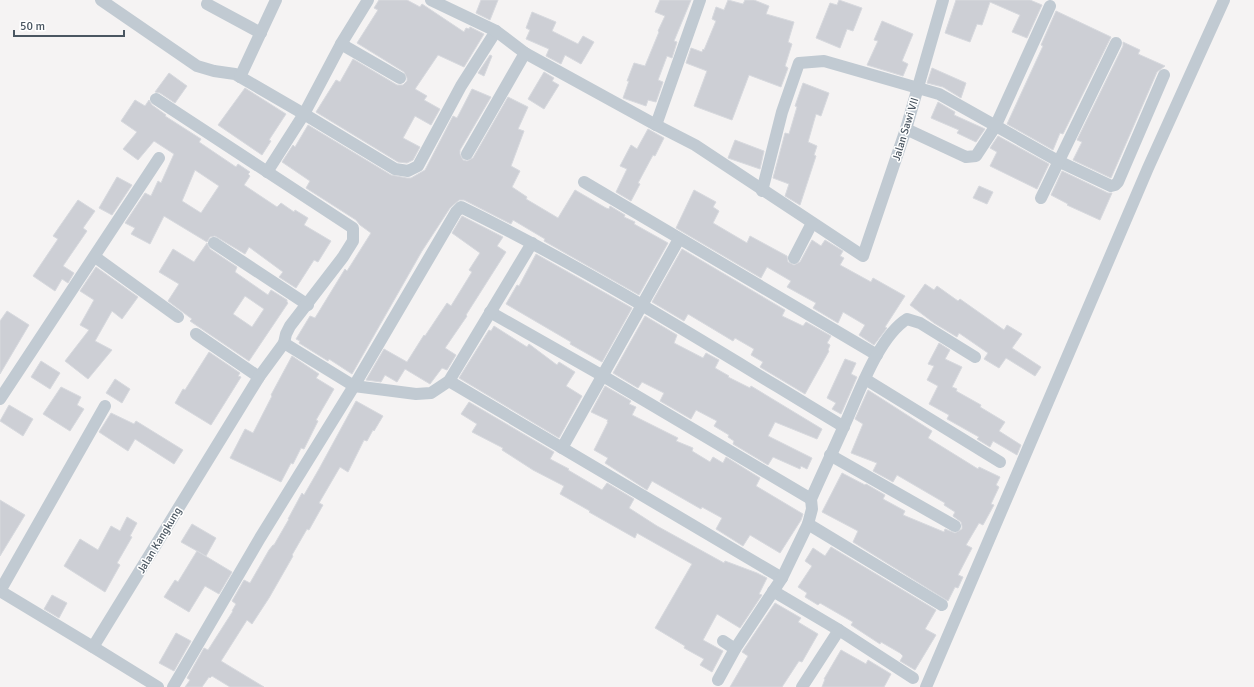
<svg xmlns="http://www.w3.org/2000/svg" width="1254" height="687" font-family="Signika,sans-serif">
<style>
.building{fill:#cdcfd5;stroke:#d7d9de;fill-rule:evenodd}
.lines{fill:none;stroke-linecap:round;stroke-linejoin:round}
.street{stroke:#c1cad2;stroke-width:12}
.labels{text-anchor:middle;stroke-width:3;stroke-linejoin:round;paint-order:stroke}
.street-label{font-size:11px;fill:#4a5661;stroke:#fff}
</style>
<rect width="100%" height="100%" fill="#f5f3f3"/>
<g class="building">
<path d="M379 0H407L420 7 422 4 464 32 466 28 469 29 470 27 484 34 464 67 438 55 415 89 427 96 424 100 440 109 431 125 415 116 403 138 420 147 413 160 407 163 398 162 316 112 336 80 340 82 353 59 397 85H403L407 81V78L404 72 357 43 378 10 374 8Z"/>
<path d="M481 0H498L490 20 476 13Z"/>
<path d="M660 0H691L674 41 677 42 672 58 667 56 658 80 663 82 656 102 648 100 646 106 623 98 629 81H627L634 63 645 66 659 32 658 31 665 16 655 12Z"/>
<path d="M728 0 743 4 745 0H754L769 6 766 14 794 22 788 42 792 44 785 66 788 68 781 87 749 75 732 120 694 106 707 71 686 63 691 48 702 52 703 49 704 50 716 21 712 19 716 7 724 10Z"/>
<path d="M839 0 862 8 853 31 847 29 840 48 816 38 830 3 837 5Z"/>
<path d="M956 0H1030L1042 5 1027 38 1012 32 1020 15 990 2 982 25 977 24 970 42 945 33Z"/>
<path d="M1056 11 1111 37 1063 134 1060 133 1053 150 1007 124 1043 46 1041 45Z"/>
<path d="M532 12 556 22 552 31 578 44 583 36 594 42 581 64 565 55 561 64 546 56 549 49 526 39 530 30 526 28Z"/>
<path d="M882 21 913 34 902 61 908 64 903 76 867 65 878 41 874 40Z"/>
<path d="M1123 42 1140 50 1138 54 1165 66 1157 72 1111 178 1073 160 1082 142 1077 140 1123 46Z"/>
<path d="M490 55 492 56 484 76 478 73Z"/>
<path d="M932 68 966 83 961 98 943 87 927 83Z"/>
<path d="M544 72 554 78 552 81 559 85 544 109 528 99Z"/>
<path d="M169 73 187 86 175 103 160 93 155 92Z"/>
<path d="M803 83 829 93 821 116 816 114 808 142 817 146 814 155 816 156 800 205 785 196 789 184 773 178 785 133 789 134 797 107 795 106Z"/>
<path d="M245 88 286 114 269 140 271 141 262 155 218 125Z"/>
<path d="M472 89 491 97 460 150V154L463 160 467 161 473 158 508 97 528 107 518 129 524 131 511 166 520 171 512 187 527 197 526 199 558 218 575 190 606 208 609 209 610 206 625 215 624 217 635 222 634 224 668 243 639 295 544 241 545 239 513 220 511 224 464 200H459L450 208 422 251 352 374 329 359 328 361 299 343 300 341 296 339 310 316 315 318 345 269 347 271 371 233 360 225 356 220 306 188 310 181 282 162 293 145 295 147 308 125 391 175 407 178H411L425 170 453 116 457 118Z"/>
<path d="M135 100 145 106 149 100 152 105 166 115 165 116 201 139 199 142 236 167 238 164 250 172 248 174 250 176 244 185 277 207 281 203 294 212 295 210 308 218 304 225 331 241 318 262 314 260 296 288 279 277 283 272 249 247 245 254 215 236 210 237 207 242 164 216 150 244 131 234 135 228 125 223 145 193 151 196 158 181 161 183 174 154 154 141 138 160 123 149 137 132 121 121ZM195 170 219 186 201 213 182 201Z"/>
<path d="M938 102 955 112 954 115 985 129 976 142 957 133 959 130 931 118Z"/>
<path d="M648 129 664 138 655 156 653 155 638 183 640 184 631 201 616 192 627 169 620 166 631 145 637 149Z"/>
<path d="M998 136 1049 164 1037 189 990 166 997 152 990 148Z"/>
<path d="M735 140 764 151 760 169 728 158Z"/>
<path d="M1062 171 1108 193H1112L1100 220 1067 205 1068 204 1051 195Z"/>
<path d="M117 177 132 185 112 215 99 208Z"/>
<path d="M979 186 993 192 987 204 973 198Z"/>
<path d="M694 190 716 202 713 207 719 211 713 223 747 243 750 236 787 256 788 262 794 265 800 262 812 240 821 246 825 240 843 251 840 256 844 258 840 265 871 282 873 278 905 296 885 327 887 328 874 345 859 335 865 325 843 312 838 323 813 308 816 303 787 287 791 281 767 267 761 278 676 228Z"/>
<path d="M78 200 95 211 83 228 87 231 63 266 74 273 68 283 62 279 55 291 33 276 58 239 53 236Z"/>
<path d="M462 216 503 237 497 246 506 252 466 315 467 316 445 348 456 355 447 370 442 368 430 384 405 369 397 382 385 375 381 382 366 380 384 349 407 362 424 335 425 336 447 303 451 306 472 272 469 270 480 253 452 233Z"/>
<path d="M207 243 210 249 237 267 235 272 268 295 271 290 287 300V302L288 303 249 361 190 321 192 319 168 301 179 284 159 272 173 249 194 262ZM245 296 264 309 252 327 233 314Z"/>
<path d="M682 249 785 310 782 316 803 326 806 322 831 336 827 343 830 345 828 350 829 351 805 394 760 367 763 362 751 355 754 349 735 338 733 341 688 314 684 321 652 302Z"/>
<path d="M536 254 632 308 602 362 570 344 571 342 506 304 517 285 519 286Z"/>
<path d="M96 267 138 297 122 319 112 311 95 341 112 350 88 379 65 361 89 330 80 325 94 300 80 291Z"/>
<path d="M925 284 934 290 937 286 958 301 960 299 1004 330 1007 325 1022 334 1012 348 1041 367 1035 376 1006 358 999 368 984 359 988 353 959 333 957 337 934 323 910 305Z"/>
<path d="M7 311 29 325 0 374V321Z"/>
<path d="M645 316 677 335 674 343 703 358 706 353 717 359 719 360 715 368 729 376 728 377 750 388 751 386 822 429 817 439 775 422 768 436 812 458 807 469 801 466 800 469 773 457 768 465 733 444 734 441 728 437 729 435 714 426 717 421 696 410 691 419 660 401 664 393 642 382 638 388 613 373Z"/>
<path d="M494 326 527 347 529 344 557 365 559 362 575 372 566 386 582 396 559 438 459 378 489 330 491 331Z"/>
<path d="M939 343 950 350 945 359 962 367 952 387 957 389 956 391 981 405 980 407 1005 422 999 431 1021 445 1017 455 993 441 990 447 977 439 979 437 947 419 949 415 929 404 938 386 927 380 934 366 928 364Z"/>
<path d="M209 352 240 373 238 376 241 377 211 425 175 403 183 389 185 390Z"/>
<path d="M292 356 319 374 316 378 334 389 316 420 318 421 304 449 301 448 293 464 291 463 281 482 230 458 245 429 253 433 272 396 271 395Z"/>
<path d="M845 359 856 363 851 374 857 377 841 414 832 409 836 403 827 398Z"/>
<path d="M41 361 60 373 50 389 31 377Z"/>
<path d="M115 379 130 389 122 403 106 393Z"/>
<path d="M605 386 631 401 629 404 636 407 632 415 678 438 676 441 693 448 692 451 710 462 713 457 723 463 726 457 760 478 756 486 803 514 801 520 780 553 750 535 743 546 716 529 722 518 702 507 701 509 652 481 647 490 605 463 608 458 594 450 608 422H607L608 420 591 412Z"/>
<path d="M61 387 81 397 77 405 84 409 70 431 43 414Z"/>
<path d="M868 390 932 431 928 438 978 469 979 467 1000 477 996 485 999 487 991 504 994 505 983 525 979 523 966 545 972 548 958 575 963 577 958 588 955 587 948 601 853 542 858 531 822 512 842 473 865 485 866 484 885 495 883 499 905 511 903 515 944 532 945 529 955 533 962 529V526L961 522 953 516 955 512 944 505 945 503 897 475 893 482 873 471 877 463 851 453 863 424 855 419Z"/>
<path d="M356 401 383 416 374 431 373 430 367 441 364 440 348 472 340 467 319 503 323 505 309 530 307 529 292 555 293 556 269 598 252 624 247 620 221 661 264 687H230L212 676 210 678 209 677 202 687H185L190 680 187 678 204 648 208 650 233 611H232L236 604 232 601 244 580 250 583 269 550 273 545H274L289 519H288L302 493 304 495 319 469Z"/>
<path d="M469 402 554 452 550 459 569 469 568 470 602 490 607 483 634 499 629 508 657 526 724 563 725 561 757 573 767 578 759 594 762 595 740 628 717 614 703 640 723 651 712 672 700 665 704 659 684 648 685 646 655 628 692 564 637 533 635 538 589 512 590 511 560 494 564 486 533 470 502 450 503 448 472 432 477 424 461 414Z"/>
<path d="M9 405 33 419 23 436 0 421Z"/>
<path d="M111 413 134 424 136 421 183 450 174 464 135 439 128 451 99 432Z"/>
<path d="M0 500 25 515 0 556Z"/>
<path d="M127 517 137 523 130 536 132 537 117 563 120 565 105 592 64 566 80 539 98 550 111 526 120 531Z"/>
<path d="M192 524 216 538 206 556 181 542Z"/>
<path d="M831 547 936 610 925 629 936 635 915 670 900 661 903 656 900 653 881 642 880 644 851 625 853 622 820 603 818 605 805 597 807 593 798 587 812 566 805 561 813 548 825 556Z"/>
<path d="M197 551 232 572 219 594 205 586 189 612 164 597 175 580 178 582Z"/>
<path d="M52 595 67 603 59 618 44 609Z"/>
<path d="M775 603 801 618 798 622 818 634 802 662 799 661 782 687H730L748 656 742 652Z"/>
<path d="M176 633 191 641 174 671 159 663Z"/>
<path d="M841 650 866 664 868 660 891 674 884 687H822L825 679H824Z"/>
</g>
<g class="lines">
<g class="street">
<path d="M101 0 197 66 214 71 235 74 304 114 395 169 408 171 418 166 461 86 496 31"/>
<path d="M431 0 496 31 525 53 656 125 695 145 863 256 906 129 943 0"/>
<path d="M207 4 261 33"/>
<path d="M341 44 400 78"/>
<path d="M240 77 276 0"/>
<path d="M656 125 700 0"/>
<path d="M906 129 966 157 976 156 995 127 1050 6"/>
<path d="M467 154 525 53"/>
<path d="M267 172 304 114 341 44 368 0"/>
<path d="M584 182 877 355"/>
<path d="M762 191 782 112 799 63 824 61 939 94 1058 161 1111 186 1115 185 1118 182 1164 75"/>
<path d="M1041 198 1116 43"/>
<path d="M214 243 308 305"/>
<path d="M95 257 178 317"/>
<path d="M794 258 812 223"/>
<path d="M490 312 603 376 811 499"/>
<path d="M196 334 259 377"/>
<path d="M284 343 354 386 416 394 431 393 449 381 532 243"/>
<path d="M865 379 1000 462"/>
<path d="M449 381 782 578"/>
<path d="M0 399 159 158"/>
<path d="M562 448 679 239"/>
<path d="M830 455 955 526"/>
<path d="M808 524 942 605"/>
<path d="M0 591 105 406"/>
<path d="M0 591 93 647 158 687"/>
<path d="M773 591 839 630 913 678"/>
<path d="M723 641 735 649"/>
<path d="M93 647 259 377 284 343 286 334 290 326 343 257 353 241V228L156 99"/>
<path d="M718 680 735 649 782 578 808 524 812 509 811 499C822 474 833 451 844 426 858 396 878 337 907 319L920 323 975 357"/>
<path d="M173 687 260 538 354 386 456 212 461 207C594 272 718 351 844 427"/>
<path d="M802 687 839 630"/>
<path d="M926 687 1148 168 1224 0"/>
</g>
</g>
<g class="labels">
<g class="street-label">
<text transform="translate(905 129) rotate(-73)" y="4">Jalan Sawi VII</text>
<text transform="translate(159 540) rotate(-59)" y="4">Jalan Kangkung</text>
</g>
</g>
<path d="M14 30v6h110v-6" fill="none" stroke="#4a5661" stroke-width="2"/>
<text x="20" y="30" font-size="12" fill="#4a5661" stroke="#ffffff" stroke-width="3" paint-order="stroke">50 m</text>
</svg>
